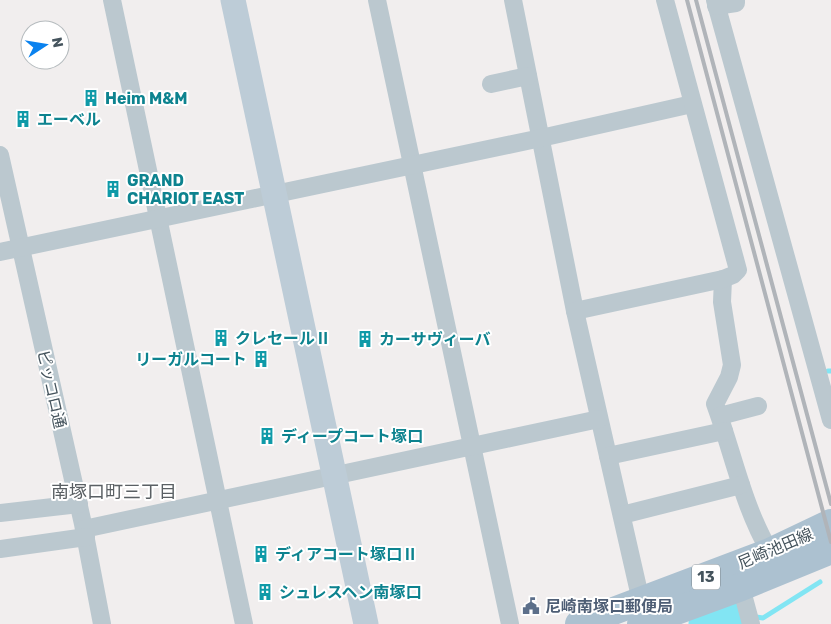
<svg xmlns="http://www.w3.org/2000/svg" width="831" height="624" font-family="Rubik,'Noto Sans JP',sans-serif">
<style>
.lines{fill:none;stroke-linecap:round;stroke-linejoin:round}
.stream{stroke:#82e5f3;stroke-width:5}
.river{stroke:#82e5f3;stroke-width:31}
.street{stroke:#bbc8cf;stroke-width:18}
.secondary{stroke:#bdccd7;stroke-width:25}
.primary{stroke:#acc1d0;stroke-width:28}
.rail{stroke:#b0b4b9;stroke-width:4}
.labels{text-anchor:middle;stroke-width:4;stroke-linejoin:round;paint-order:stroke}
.shield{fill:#fff;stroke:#7d878e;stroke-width:1}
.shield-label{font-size:15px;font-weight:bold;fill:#45545d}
.culture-label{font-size:16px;font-weight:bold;fill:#0d838f;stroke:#fff;text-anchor:start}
.street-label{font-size:16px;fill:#45545d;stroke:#fff}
.service-label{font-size:16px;font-weight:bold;fill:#4e5e75;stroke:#fff;text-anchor:start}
.neighbourhood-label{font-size:18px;fill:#5a6064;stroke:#fff}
</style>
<rect width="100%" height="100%" fill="#f1eeee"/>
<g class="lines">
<g class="stream">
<path d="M828 371H831"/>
<path d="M738 624 756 617 763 618 820 582"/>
</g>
<path class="river" d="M704 624 726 616 733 617 738 624"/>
<g class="street">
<path d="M112 0 244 624"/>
<path d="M377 0 510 624"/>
<path d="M513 0 575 311 641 601"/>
<path d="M715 0 831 420"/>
<path d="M716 6 736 3V0"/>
<path d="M491 84 528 76"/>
<path d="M0 155 83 524 102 624"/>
<path d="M0 252 541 138 692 104"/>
<path d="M723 279 722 302 732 365 729 377 715 404C733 453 743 506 770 552"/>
<path d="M575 311 723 279 733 275 738 270 665 0"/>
<path d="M720 416 758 406"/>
<path d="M608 456 724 431"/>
<path d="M0 513 79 504"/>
<path d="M622 515 741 485"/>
<path d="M84 529 599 419"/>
<path d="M0 549 86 537"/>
<path d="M741 587 751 624"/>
</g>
<path class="secondary" d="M233 0 366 624"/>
<g class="primary">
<path d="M579 624 770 552 831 523"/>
<path d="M641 624 741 587 831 550"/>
</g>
<g class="rail">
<path d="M687 0 831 542"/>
<path d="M696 0 831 504"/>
</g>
</g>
<defs>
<g id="building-bare" transform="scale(1.35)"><path d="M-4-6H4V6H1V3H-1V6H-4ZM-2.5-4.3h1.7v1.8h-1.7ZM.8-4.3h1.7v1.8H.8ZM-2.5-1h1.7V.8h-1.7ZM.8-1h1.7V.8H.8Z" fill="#0f9aa8" stroke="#fff" stroke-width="2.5" paint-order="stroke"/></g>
<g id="civic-bare" transform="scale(1.35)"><path d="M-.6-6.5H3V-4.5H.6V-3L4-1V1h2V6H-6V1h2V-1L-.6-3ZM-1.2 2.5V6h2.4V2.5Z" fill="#5c6f8a" stroke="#fff" stroke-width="2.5" paint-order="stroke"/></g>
</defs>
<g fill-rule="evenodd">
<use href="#building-bare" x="91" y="98"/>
<use href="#building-bare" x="23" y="119"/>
<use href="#building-bare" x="113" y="189"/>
<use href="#building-bare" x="221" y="338"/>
<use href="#building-bare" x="365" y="339"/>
<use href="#building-bare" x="261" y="359"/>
<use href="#building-bare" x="267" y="436"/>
<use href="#building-bare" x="261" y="554"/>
<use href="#building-bare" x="265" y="592"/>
<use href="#civic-bare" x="531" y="606"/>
</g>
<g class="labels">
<rect class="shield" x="692" y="564.5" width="28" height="25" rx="4"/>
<g class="shield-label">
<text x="706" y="582">13</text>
</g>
<g class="culture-label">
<text x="105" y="104">Heim M&amp;M</text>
<text x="37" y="125">エーベル</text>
<text x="127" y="186">GRAND<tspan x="127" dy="18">CHARIOT EAST</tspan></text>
<text x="235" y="344">クレセールⅡ</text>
<text x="379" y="345">カーサヴィーバ</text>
<text x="247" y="365" text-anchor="end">リーガルコート</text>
<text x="281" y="442">ディープコート塚口</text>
<text x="275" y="560">ディアコート塚口Ⅱ</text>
<text x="279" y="598">シュレスヘン南塚口</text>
</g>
<g class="street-label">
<text transform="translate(52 389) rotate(77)" y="6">ピッコロ通</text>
<text transform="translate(775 548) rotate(-23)" y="6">尼崎池田線</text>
</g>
<g class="service-label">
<text x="545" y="612">尼崎南塚口郵便局</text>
</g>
<g class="neighbourhood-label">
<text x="114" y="498">南塚口町三丁目</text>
</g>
</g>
<g transform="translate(45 45) rotate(78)"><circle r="24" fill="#ffffff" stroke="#b5bbbe"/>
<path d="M0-4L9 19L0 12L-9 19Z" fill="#0a82ef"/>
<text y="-8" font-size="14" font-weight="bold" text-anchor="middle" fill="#45545d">N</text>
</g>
</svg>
